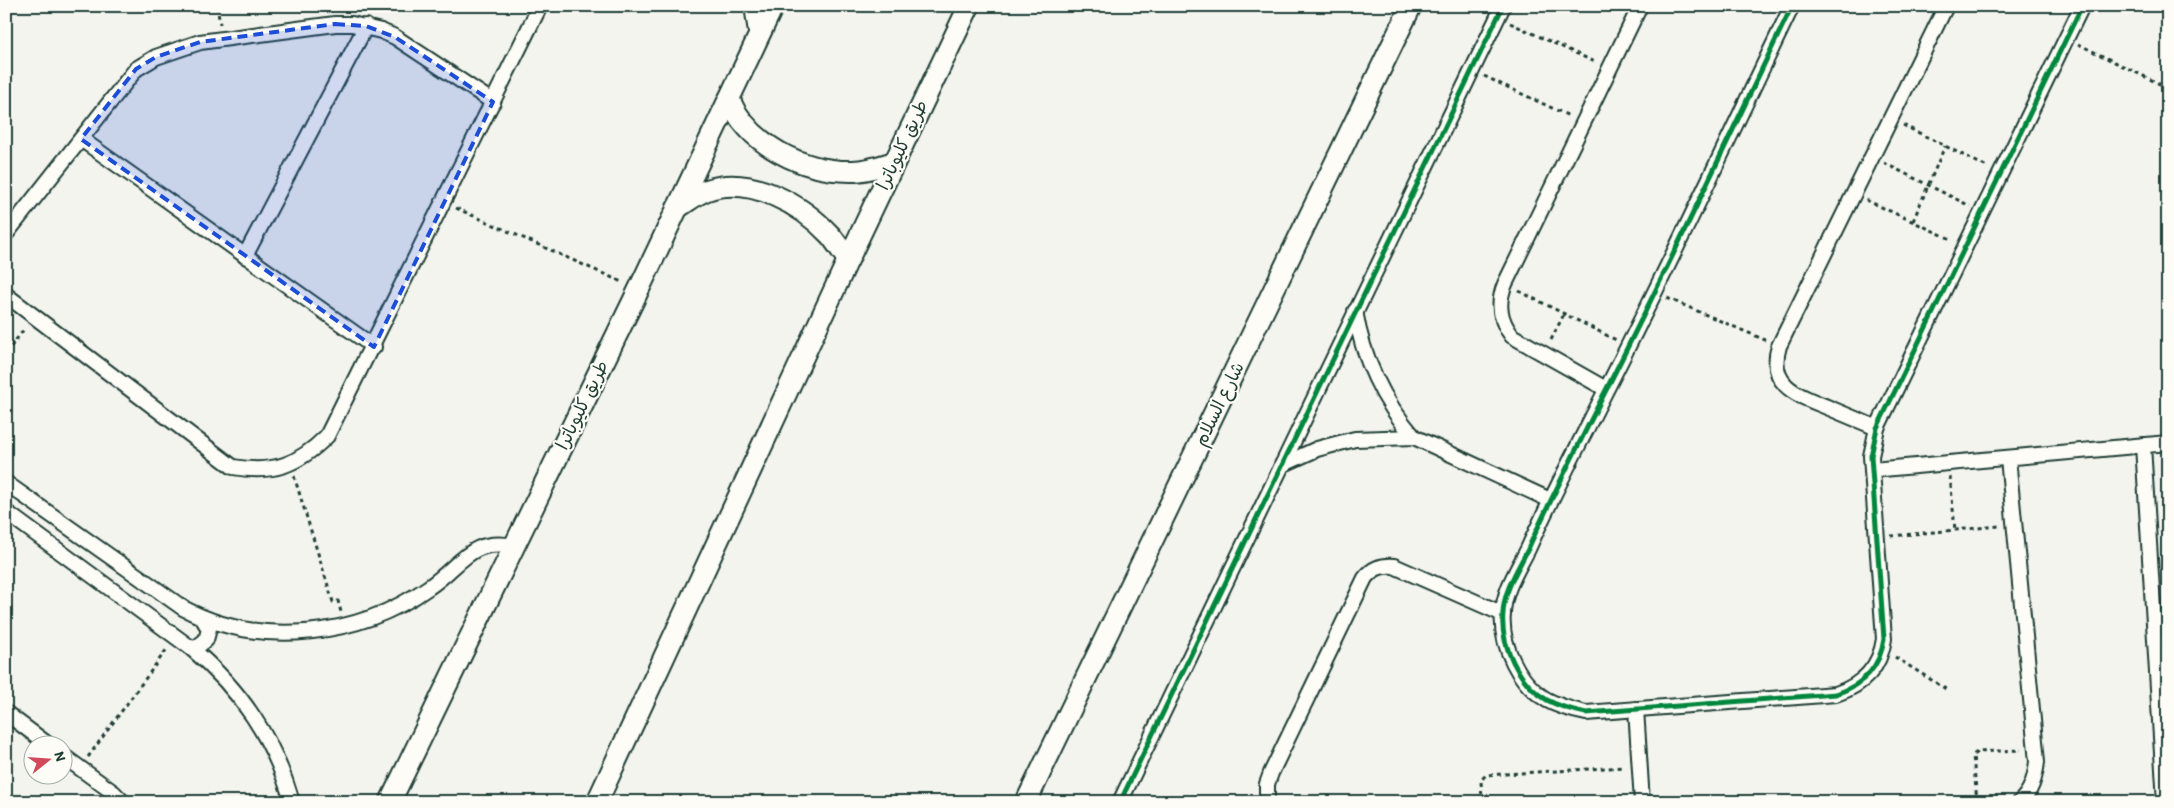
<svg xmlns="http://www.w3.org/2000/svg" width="2174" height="808" font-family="Itim,'Playpen Sans Arabic',sans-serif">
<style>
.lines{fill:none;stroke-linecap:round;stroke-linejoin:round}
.minor-casing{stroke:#1f3d34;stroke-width:18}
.secondary-casing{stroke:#1f3d34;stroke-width:24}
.path{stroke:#1f3d34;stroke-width:3;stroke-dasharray:4 4;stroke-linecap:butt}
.minor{stroke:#fdfcf7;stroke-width:14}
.secondary{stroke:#fdfcf7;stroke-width:20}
.cycleway-casing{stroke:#fdfcf7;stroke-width:8}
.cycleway{stroke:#00873e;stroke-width:5}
.marked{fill:#1d4ed8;fill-opacity:0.2;stroke:#1d4ed8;stroke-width:4;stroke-dasharray:10 6;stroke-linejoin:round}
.labels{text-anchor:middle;stroke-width:4.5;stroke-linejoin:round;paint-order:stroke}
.street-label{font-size:18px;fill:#1f3d34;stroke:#fdfcf7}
</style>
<rect width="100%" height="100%" fill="#f4f4ef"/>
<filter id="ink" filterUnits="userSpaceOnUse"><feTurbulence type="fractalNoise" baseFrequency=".02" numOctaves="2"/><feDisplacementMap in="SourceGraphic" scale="10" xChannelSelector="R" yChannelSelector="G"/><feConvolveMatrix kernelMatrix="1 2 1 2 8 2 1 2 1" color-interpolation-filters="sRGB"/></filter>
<g filter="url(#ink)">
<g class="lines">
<g class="minor-casing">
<g id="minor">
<path d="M752 6 757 39"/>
<path d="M1792 6C1729 137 1668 269 1602 398 1577 448 1551 498 1528 549 1518 569 1504 590 1503 613 1500 645 1519 684 1547 700 1560 707 1572 710 1586 713L1836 694C1863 685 1880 668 1884 639L1871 456 1877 428 2082 6"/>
<path d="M81 139 374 347"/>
<path d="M6 234 136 69 156 57 200 42 335 24H352L381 31 395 37 493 102"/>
<path d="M245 256 366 26"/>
<path d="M6 295 233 467C274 474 298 465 327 436L540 6"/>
<path d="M1355 311C1363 359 1382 400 1414 437"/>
<path d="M1606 389 1512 336C1499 319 1497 303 1505 284L1640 6"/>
<path d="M1877 428C1860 421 1844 414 1827 407 1798 395 1767 386 1779 346L1946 6"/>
<path d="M2143 445 2165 802"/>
<path d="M2008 458 2037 762C2035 777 2032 791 2020 802"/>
<path d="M1282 465 1317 449 1355 439 1414 437 1550 500"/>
<path d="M1872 470 2168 443"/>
<path d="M6 483 183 608C260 649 359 637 429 587 462 565 469 538 513 546"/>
<path d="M6 512 191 648C241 690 274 739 292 802"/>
<path d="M191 648 197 647 206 640 209 629 203 619"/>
<path d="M1636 709 1642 802"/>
<path d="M6 713 50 746"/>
<path d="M62 755 114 793 123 802"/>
<path d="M1120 802 1503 6"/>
<path d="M1267 802V784L1271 773 1365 578C1373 568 1381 565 1394 566L1503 614"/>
</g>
</g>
<g class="secondary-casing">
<g id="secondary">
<path d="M729 99C749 145 803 172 853 171 867 171 881 166 894 162"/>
<path d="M677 208C687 202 696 194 707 190 750 175 801 204 830 235 837 243 842 252 848 260"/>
<path d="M390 802 639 289 773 6"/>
<path d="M597 802 848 260 969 6"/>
<path d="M1026 802 1411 6"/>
</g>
</g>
<g class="path">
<path d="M217 6 220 24"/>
<path d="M1510 23 1595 62"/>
<path d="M2078 44 2168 88"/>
<path d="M1484 76 1569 116"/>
<path d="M1903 125 1987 167"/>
<path d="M1884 163 1970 206"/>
<path d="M1866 200 1953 240"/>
<path d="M456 208 624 283"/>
<path d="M1913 221 1945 146"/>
<path d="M1519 291 1616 340"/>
<path d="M1667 298 1765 340"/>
<path d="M1551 340 1564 314"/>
<path d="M6 353 25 328"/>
<path d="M294 476 333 602 338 601 341 612"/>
<path d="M1950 476 1955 530"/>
<path d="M1891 536 1999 526"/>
<path d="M1895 657 1949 691"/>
<path d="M88 757 167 649"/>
<path d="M1482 802 1481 780 1486 775 1624 767"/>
<path d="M1977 802 1973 755 1977 752 2021 750"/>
</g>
<use href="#minor" class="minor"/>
<use href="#secondary" class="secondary"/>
<g class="cycleway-casing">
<g id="cycleway">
<path d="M1792 6C1729 137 1668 269 1602 398 1577 448 1551 498 1528 549 1518 569 1504 590 1503 613 1500 645 1519 684 1547 700 1560 707 1572 710 1586 713L1836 694C1863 685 1880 668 1884 639L1871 456 1877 428 2082 6"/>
<path d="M1120 802 1503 6"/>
</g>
</g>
<use href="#cycleway" class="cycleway"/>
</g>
</g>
<path class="marked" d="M335 24 366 26 395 37 493 102 374 347 81 139 136 69 156 57 200 42Z"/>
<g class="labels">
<g class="street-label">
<text transform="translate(902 145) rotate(-65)" y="6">طريق كليوباترا</text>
<text transform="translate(1219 404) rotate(-64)" y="6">شارع السلام</text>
<text transform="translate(582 405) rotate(-64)" y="6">طريق كليوباترا</text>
</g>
</g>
<rect width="2174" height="808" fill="none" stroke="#fdfcf7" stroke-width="25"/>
<rect x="12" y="12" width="2149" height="783" fill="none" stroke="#1f3d34" stroke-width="2" filter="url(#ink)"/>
<g transform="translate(48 760) rotate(73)"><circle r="24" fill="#fdfcf7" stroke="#a4b0a9"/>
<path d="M0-4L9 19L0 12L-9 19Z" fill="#d1495b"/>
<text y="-8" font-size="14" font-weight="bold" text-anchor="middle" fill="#1f3d34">N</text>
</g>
</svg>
